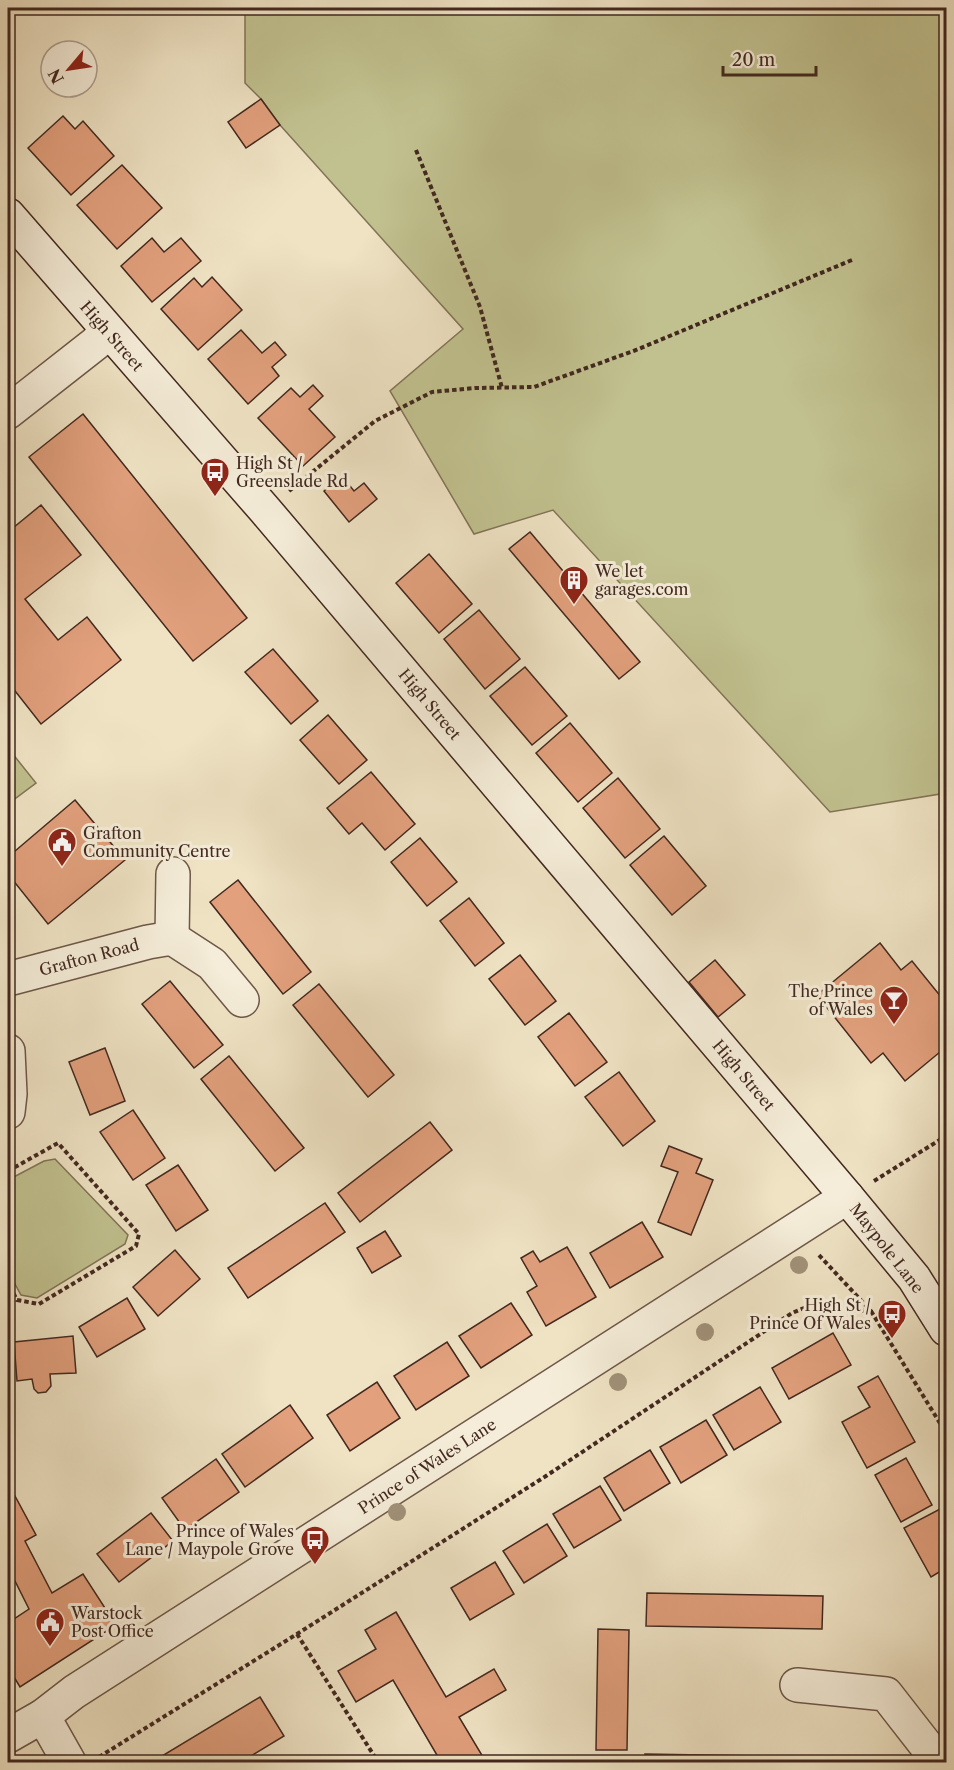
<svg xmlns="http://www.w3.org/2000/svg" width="954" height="1770" font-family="'Libre Caslon Text',serif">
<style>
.green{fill:#c1c18f;stroke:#827457;stroke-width:1.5}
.building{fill:#e2a07d;stroke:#42281f;stroke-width:1.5}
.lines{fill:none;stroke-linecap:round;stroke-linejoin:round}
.street-casing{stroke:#6d5748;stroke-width:36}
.secondary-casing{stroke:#42281f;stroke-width:36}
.path{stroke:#42281f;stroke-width:4;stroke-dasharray:4.5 3;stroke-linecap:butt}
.street{stroke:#f5edd9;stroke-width:33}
.secondary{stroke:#f5edd9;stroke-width:33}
.tree{fill:#a19179}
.labels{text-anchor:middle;stroke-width:6;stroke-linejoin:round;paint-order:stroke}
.street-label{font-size:16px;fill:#42281f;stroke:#f5edd9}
.poi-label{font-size:16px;fill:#42281f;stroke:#f5edd9;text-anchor:start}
</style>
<rect width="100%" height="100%" fill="#efe3c4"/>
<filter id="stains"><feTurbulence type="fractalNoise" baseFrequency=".00333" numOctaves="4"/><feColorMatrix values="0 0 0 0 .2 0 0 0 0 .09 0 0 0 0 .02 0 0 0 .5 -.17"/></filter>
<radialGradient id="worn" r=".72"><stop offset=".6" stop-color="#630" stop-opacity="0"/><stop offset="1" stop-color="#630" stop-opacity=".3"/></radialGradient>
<g class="green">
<path d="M245 8H946V793L830 812 553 510 474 534 390 391 463 329 280 125 261 99 245 83Z"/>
<path d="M8 748 36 783 8 804Z"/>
<path d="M55 1159 128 1235 125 1244 37 1298 21 1295 8 1271V1180L44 1161Z"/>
</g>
<g class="building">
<path d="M261 99 280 125 246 148 228 122Z"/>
<path d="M63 116 75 129 83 121 114 156 71 195 28 148Z"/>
<path d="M122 165 162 208 117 249 77 205Z"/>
<path d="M152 238 164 252 181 238 201 261 152 302 121 266Z"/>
<path d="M212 277 242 310 198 350 161 309 194 278 202 287Z"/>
<path d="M241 330 262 353 275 342 286 355 272 367 279 376 248 404 208 359Z"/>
<path d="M313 385 323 396 309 409 335 437 303 466 258 418 291 388 300 397Z"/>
<path d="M83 414 247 618 193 661 29 457Z"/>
<path d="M342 476 354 491 364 483 377 499 349 522 324 491Z"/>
<path d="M41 505 81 555 25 599 58 640 87 617 121 660 41 724 8 682V532Z"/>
<path d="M530 532 640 662 619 679 509 549Z"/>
<path d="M429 554 472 604 439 633 396 583Z"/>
<path d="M479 610 520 659 485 689 444 639Z"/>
<path d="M273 649 318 701 291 724 245 672Z"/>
<path d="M525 667 567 716 532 745 490 696Z"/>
<path d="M328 715 367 760 339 784 300 740Z"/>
<path d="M570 723 612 773 578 802 536 753Z"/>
<path d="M371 772 415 824 385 850 362 823 349 834 327 808Z"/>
<path d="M618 778 660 829 625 858 583 808Z"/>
<path d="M75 800 125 860 48 924 8 874V857Z"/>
<path d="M664 836 706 886 672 915 630 865Z"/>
<path d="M420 838 457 882 427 906 391 862Z"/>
<path d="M238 880 311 972 283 994 210 902Z"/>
<path d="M469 898 504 943 475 966 440 921Z"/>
<path d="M880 943 901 970 912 961 946 1003V1047L905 1081 883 1053 871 1063 817 995Z"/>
<path d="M520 955 556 1001 525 1025 489 979Z"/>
<path d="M715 960 745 995 718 1017 689 982Z"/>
<path d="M170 981 223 1045 194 1068 142 1004Z"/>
<path d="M319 984 394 1075 368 1097 293 1005Z"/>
<path d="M569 1013 607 1062 575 1086 538 1037Z"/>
<path d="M105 1048 125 1101 90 1115 69 1062Z"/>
<path d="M229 1056 304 1148 275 1171 201 1079Z"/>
<path d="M619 1072 655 1121 623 1146 585 1097Z"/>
<path d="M133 1110 165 1158 133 1180 100 1132Z"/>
<path d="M430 1122 452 1150 360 1222 338 1193Z"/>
<path d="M669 1146 702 1159 696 1173 713 1180 691 1235 658 1222 678 1172 661 1166Z"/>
<path d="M178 1165 208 1210 176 1231 146 1185Z"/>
<path d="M325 1203 345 1232 248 1298 228 1268Z"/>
<path d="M642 1222 663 1257 610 1288 590 1253Z"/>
<path d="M385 1231 401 1256 372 1273 357 1248Z"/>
<path d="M567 1247 596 1297 546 1326 527 1292 537 1286 521 1258 533 1251 540 1262Z"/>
<path d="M175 1250 200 1279 158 1316 133 1287Z"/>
<path d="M127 1298 145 1329 97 1357 79 1327Z"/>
<path d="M511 1303 532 1335 481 1368 459 1336Z"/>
<path d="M833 1333 851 1365 789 1399 772 1368Z"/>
<path d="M73 1336 76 1373 50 1374 51 1386 46 1392 38 1393 34 1389 32 1379 17 1381 14 1342Z"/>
<path d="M447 1342 469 1376 416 1410 394 1376Z"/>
<path d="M878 1376 915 1442 867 1468 842 1422 870 1407 858 1387Z"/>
<path d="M377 1382 400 1418 350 1451 327 1415Z"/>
<path d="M760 1387 781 1422 734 1450 713 1415Z"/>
<path d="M290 1405 313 1438 245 1487 222 1454Z"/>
<path d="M706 1420 727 1455 681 1483 660 1447Z"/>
<path d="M650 1450 670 1483 624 1511 604 1478Z"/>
<path d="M906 1458 932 1505 901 1522 875 1475Z"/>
<path d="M216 1459 239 1492 185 1530 162 1498Z"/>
<path d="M8 1483 36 1535 25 1541 52 1593 83 1574 116 1625 20 1687 8 1667V1623L29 1609 8 1567Z"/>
<path d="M600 1486 621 1520 574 1548 553 1514Z"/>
<path d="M940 1509 946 1521V1568L931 1577 904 1528Z"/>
<path d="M151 1513 173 1541 119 1582 97 1554Z"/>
<path d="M547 1524 567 1556 524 1583 503 1551Z"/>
<path d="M495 1562 514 1594 470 1620 451 1588Z"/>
<path d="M647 1593 823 1596 822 1629 646 1626Z"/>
<path d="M396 1612 446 1697 494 1669 506 1690 459 1717 486 1762H441L393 1680 356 1702 338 1671 376 1649 365 1630Z"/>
<path d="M598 1629 629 1630 627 1750H596Z"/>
<path d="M260 1697 284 1736 241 1762H152Z"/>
<path d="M645 1754 824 1757V1762H645Z"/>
</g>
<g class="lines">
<g class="street-casing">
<g id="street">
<path d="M8 412 96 343 107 330"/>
<path d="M172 938 173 874"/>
<path d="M8 979 148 942 172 938 212 964 242 1000"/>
<path d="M8 1051 10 1094 8 1112"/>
<path d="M797 1685 886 1694 939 1762"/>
<path d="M43 1716 69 1762"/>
<path d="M8 1736 43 1716 74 1692 847 1197"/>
</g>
</g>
<g class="secondary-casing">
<path id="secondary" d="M8 215 265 510 847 1197 914 1278 946 1329"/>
</g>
<g class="path">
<path d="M416 150 480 307 502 388"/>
<path d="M289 491 375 421 432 392 475 388 534 387 636 350 852 260"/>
<path d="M8 1171 58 1143 139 1234 136 1246 39 1304 17 1300 8 1283"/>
<path d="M874 1181 946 1136"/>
<path d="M871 1311 946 1433"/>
<path d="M297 1634 378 1762"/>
<path d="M99 1757 297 1634 546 1476 792 1313 804 1308 871 1311 817 1253"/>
</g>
<use href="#street" class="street"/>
<use href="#secondary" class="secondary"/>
</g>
<g class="tree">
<circle cx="799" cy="1265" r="9"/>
<circle cx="705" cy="1332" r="9"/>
<circle cx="618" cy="1382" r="9"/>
<circle cx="397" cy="1512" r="9"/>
</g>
<defs>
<g id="bus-pin" transform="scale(1.5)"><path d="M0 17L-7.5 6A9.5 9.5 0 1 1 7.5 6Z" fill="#8f2418" stroke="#f5edd9"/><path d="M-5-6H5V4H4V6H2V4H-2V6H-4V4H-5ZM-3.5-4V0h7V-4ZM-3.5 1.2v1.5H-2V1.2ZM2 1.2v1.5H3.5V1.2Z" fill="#fff"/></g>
<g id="building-pin" transform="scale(1.5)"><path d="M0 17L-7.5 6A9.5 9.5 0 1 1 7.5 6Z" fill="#8f2418" stroke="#f5edd9"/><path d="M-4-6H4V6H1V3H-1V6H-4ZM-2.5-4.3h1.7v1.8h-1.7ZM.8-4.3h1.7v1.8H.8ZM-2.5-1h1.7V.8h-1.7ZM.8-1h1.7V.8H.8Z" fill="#fff"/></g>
<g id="civic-pin" transform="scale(1.5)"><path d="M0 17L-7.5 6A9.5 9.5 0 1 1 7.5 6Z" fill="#8f2418" stroke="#f5edd9"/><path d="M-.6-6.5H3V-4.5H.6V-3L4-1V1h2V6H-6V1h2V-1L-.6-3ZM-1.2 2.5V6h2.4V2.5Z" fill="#fff"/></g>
<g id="bar-pin" transform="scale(1.5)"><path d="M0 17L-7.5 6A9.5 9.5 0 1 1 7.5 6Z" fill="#8f2418" stroke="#f5edd9"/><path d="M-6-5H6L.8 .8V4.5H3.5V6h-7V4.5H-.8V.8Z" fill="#fff"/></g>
</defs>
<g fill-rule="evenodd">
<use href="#bus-pin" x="215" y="472"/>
<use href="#building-pin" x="574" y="580"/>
<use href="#civic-pin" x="62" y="842"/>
<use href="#bar-pin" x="894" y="1000"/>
<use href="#bus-pin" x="892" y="1314"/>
<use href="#bus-pin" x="315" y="1540"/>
<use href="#civic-pin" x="50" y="1622"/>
</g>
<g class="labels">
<g class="street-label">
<text transform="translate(112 336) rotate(49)" y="6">High Street</text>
<text transform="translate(430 704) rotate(50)" y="6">High Street</text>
<text transform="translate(89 957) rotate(-15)" y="6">Grafton Road</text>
<text transform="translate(744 1075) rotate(50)" y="6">High Street</text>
<text transform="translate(887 1248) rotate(52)" y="6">Maypole Lane</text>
<text transform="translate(427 1466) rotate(-33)" y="6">Prince of Wales Lane</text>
</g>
<g class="poi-label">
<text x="236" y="469">High St /<tspan x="236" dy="18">Greenslade Rd</tspan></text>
<text x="595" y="577">We let<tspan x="595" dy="18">garages.com</tspan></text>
<text x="83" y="839">Grafton<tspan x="83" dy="18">Community Centre</tspan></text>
<text x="873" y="997" text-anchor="end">The Prince<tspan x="873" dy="18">of Wales</tspan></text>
<text x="871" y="1311" text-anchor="end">High St /<tspan x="871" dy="18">Prince Of Wales</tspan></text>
<text x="294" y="1537" text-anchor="end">Prince of Wales<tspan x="294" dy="18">Lane / Maypole Grove</tspan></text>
<text x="71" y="1619">Warstock<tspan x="71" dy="18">Post Office</tspan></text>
</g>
</g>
<rect width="954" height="1770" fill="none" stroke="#efe3c4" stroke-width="30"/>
<rect x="9" y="9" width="936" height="1752" fill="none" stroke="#42281f" stroke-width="3"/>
<rect x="15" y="15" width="924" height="1740" fill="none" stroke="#42281f" stroke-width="1.5"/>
<g transform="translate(69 69) rotate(241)"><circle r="28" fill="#f5edd9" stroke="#ad9e8f" stroke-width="1.5"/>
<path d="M0-4.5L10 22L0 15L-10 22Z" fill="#8f2418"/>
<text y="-9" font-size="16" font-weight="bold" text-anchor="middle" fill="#42281f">N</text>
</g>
<path d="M723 66v9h93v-9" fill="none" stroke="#42281f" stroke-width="3"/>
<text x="732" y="66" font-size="18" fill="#42281f" stroke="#f5edd9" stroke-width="4.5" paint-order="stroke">20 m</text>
<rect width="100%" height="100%" filter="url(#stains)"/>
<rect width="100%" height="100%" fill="url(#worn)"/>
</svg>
